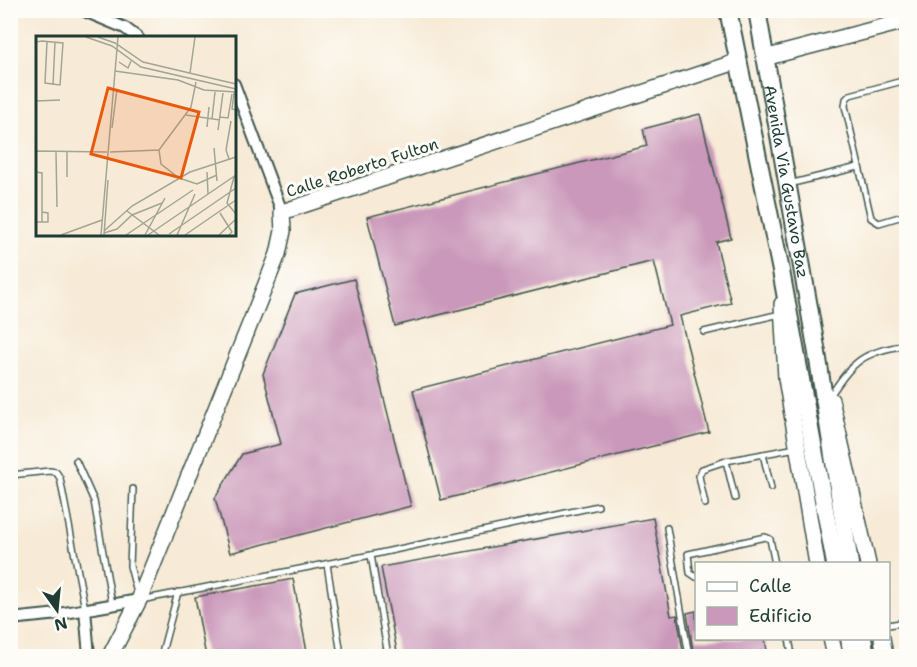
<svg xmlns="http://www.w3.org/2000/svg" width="917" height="667" font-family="'Shantell Sans',sans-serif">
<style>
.building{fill:#ca98ba}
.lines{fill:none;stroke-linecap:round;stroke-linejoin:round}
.lane-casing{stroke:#3f574c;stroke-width:8}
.street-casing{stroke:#3f574c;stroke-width:14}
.secondary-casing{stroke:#3f574c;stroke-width:18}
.primary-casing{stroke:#3f574c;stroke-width:20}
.lane{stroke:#fff;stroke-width:5}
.street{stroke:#fff;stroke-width:10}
.secondary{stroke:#fff;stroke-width:15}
.primary{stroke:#fff;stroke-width:16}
.labels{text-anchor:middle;stroke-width:6;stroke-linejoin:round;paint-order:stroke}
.street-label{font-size:16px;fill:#1f3d34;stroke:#fdfcf7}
.inset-road{fill:none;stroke:#a1a595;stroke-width:1.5}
.view{fill:#e8590c;fill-opacity:0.15;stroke:#e8590c;stroke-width:3}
.inset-edge{fill:none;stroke:#1f3d34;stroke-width:3}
</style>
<rect width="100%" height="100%" fill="#fdfcf7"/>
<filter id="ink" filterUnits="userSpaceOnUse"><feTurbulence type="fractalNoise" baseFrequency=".0167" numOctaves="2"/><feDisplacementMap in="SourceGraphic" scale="12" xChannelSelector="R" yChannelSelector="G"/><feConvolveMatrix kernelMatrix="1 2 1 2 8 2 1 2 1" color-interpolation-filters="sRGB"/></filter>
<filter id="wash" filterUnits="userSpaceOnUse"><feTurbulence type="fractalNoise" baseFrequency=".008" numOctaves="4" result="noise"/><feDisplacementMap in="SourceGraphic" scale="24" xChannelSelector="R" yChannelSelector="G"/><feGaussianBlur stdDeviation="1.35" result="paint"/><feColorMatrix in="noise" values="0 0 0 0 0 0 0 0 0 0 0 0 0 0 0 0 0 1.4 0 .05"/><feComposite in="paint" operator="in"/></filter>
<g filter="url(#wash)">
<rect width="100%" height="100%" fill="#f7ead6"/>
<g id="blocks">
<g class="building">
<path d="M700 114 731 238 716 242 731 303 680 316 709 432 441 500 413 390 670 325 654 261 395 326 367 217 647 146 643 129Z"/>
<path d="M354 279 411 506 230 553 215 498 242 454 281 444 263 374 295 294Z"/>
<path d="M653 518 671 616 677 615 684 657H398L381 567Z"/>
<path d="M293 579 308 657H206L195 597Z"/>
<path d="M696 611V639H765L768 657H694L687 613Z"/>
</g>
</g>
</g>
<g filter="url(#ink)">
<use href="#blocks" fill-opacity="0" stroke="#3f574c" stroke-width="1.5"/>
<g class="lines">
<g class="lane-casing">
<g id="lane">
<path d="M906 80 850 95 846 99 845 106 871 218 879 223 906 215"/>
<path d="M789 184 858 167"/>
<path d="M704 332 780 314"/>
<path d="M830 396C854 360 863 352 906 345"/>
<path d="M763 454 771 488"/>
<path d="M76 461 94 501 112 604"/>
<path d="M726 461 735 498"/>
<path d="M10 475 50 471 56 472 60 478 85 609"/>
<path d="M133 489 130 566 137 593"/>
<path d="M705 504 699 476 702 469 726 461 796 448"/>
<path d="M667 528 689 656"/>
<path d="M371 555 598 506"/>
<path d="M327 564 340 648"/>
<path d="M696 577 690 573 688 554 765 537 770 539 775 564"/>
<path d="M141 600 371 555 388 656"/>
<path d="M888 625 906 622"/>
<path d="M789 638 792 656"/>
<path d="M161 656 178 592"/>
</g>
</g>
<g class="street-casing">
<g id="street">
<path d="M82 10 125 28 138 38"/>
<path d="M234 84 282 212"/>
<path d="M85 609 89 656"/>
<path d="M10 619 59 614 139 600"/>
</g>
</g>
<g class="secondary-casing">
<g id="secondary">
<path d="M764 58 906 21"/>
<path d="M782 304 786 378 817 564"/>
<path d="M831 400 868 564"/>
<path d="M831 638 835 656"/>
<path d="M882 638 885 656"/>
<path d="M110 656 139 600 278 254 283 231 282 212 739 61"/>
</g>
</g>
<g class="primary-casing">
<g id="primary">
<path d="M728 10 781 271 835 564"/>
<path id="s1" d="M757 10 817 353 850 564"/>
<path d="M849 638 852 656"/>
<path d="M863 638 866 656"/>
</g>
</g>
<use href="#lane" class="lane"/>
<use href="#street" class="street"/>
<use href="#secondary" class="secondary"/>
<use href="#primary" class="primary"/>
</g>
</g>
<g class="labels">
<g class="street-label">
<text transform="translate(362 167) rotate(-18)" y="6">Calle Roberto Fulton</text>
<text dy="6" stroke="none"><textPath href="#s1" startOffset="174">Avenida Via Gustavo Baz</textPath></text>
</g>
</g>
<g transform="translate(36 36)">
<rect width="200" height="200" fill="#f7ead6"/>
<path class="inset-road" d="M50 1 76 10 105 31 200 53M62 1 79 7 107 26 200 48M0 6 6 5 27 7 24 49 9 47 11 6M83 26 92 32 95 25M79 35 142 44 168 54 200 56M154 37 159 1M17 49 19 6M198 57 196 73 200 74M0 65 24 64M150 79 184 84M184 81 192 82 196 58M176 83 179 56M171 91 173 71M76 92 81 53M182 94 187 57M178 112 181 145M123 114 125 128 143 142 161 148 181 139M0 115 71 116M20 116 21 171M74 116 123 114 155 71 160 46M193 123 190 114 195 85M0 136 6 137V186M0 136V115M171 136 172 158M31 141V116M198 141 191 167 200 178M91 175 123 199M184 177 196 196 193 199M0 186H12V177L6 176M68 195 96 170 154 136 200 121M68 197 81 193 96 179 126 167M133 198 200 152M25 199 66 184M65 199 82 1M68 199 72 144M90 199 157 154M109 199 129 162M112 199 200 139M141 199 159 158M149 199 200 164M183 199 200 183"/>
<path class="view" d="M72 52 163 76 145 142 55 118Z"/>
<rect width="200" height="200" class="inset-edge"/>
</g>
<rect width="917" height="667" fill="none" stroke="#fdfcf7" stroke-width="36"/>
<rect x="695" y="562" width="195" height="78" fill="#fdfcf7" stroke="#a4b0a9" stroke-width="1.5"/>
<rect x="707" y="582" width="30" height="9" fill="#ffffff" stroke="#a4b0a9" stroke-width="1.5"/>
<text x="749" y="592" font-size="18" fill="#1f3d34">Calle</text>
<rect x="707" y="607" width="30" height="18" fill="#ca98ba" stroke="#a4b0a9" stroke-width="1.5"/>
<text x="749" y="622" font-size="18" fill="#1f3d34">Edificio</text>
<g transform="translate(57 610) rotate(165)" stroke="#fdfcf7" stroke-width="4.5" paint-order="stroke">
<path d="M0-4.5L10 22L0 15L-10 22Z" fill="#1f3d34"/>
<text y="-9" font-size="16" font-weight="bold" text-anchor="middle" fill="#1f3d34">N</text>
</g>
</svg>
